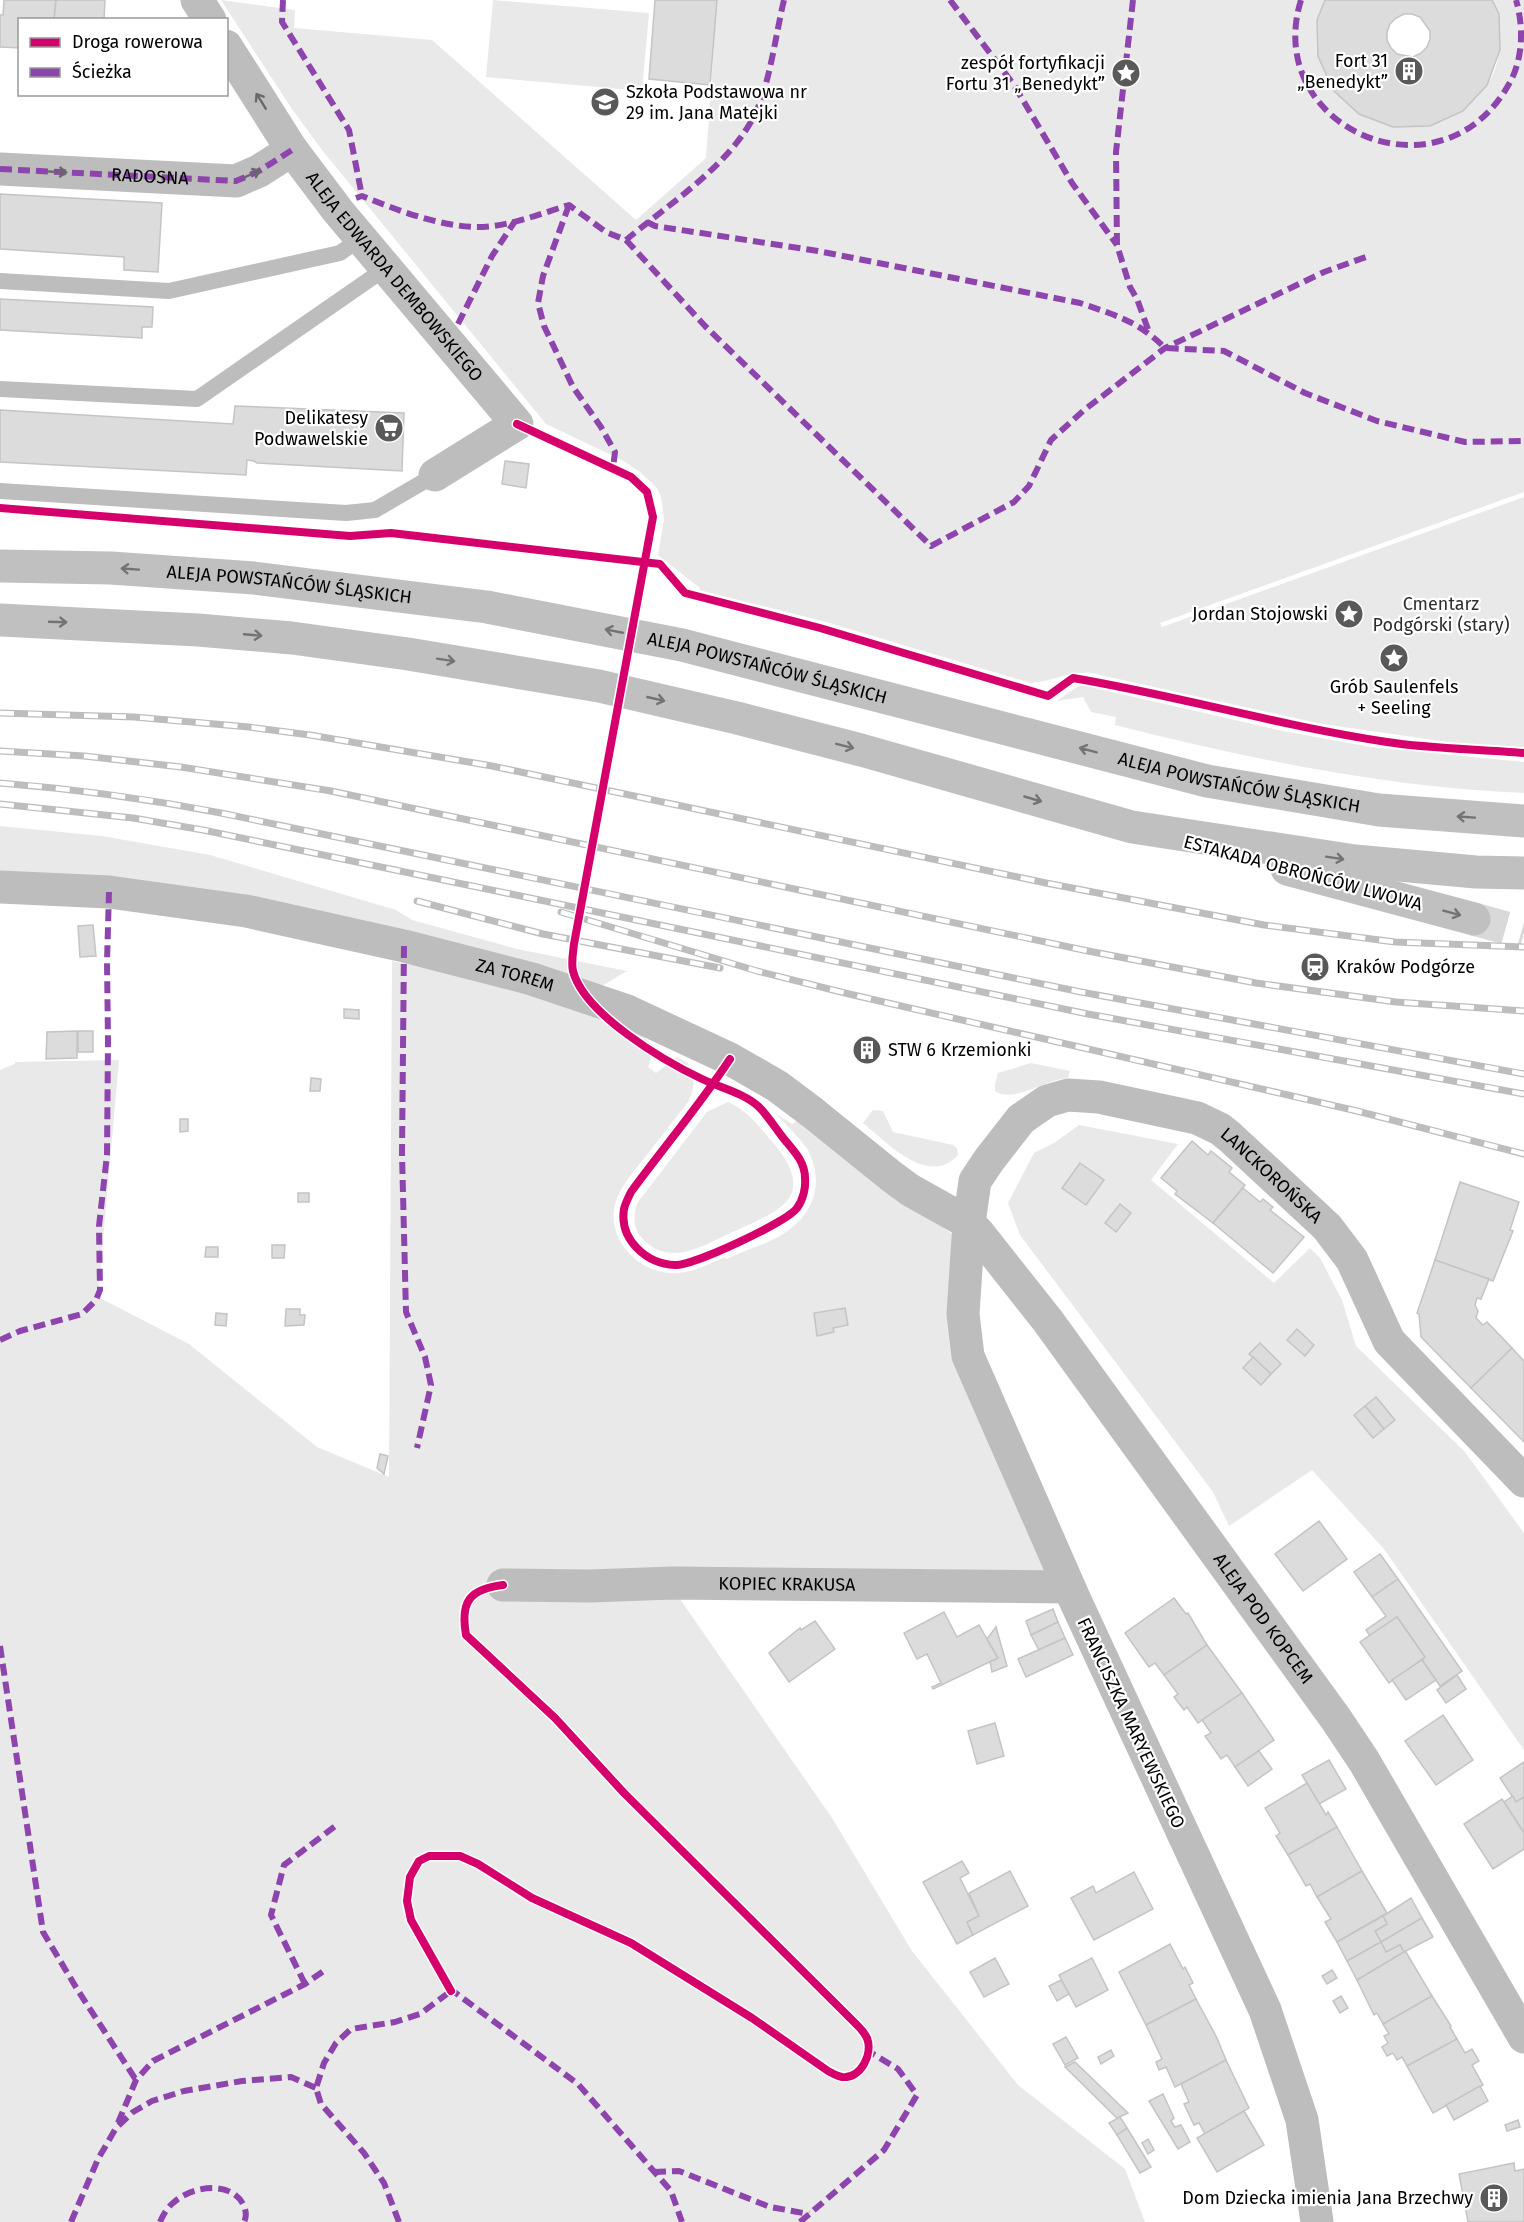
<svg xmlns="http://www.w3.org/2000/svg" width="1524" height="2222" font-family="'Fira Sans',sans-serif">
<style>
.green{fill:#e9e9e9}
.building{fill:#dcdcdc;stroke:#c4c4c4;stroke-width:1.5;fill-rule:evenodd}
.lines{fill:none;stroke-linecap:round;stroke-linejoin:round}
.secondary-tunnel{stroke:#d9d9d9;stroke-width:33;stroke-dasharray:33 16;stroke-linecap:butt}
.service{stroke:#bdbdbd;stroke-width:16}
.minor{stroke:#bdbdbd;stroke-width:33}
.secondary{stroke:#c0c0c0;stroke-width:33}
.rail-casing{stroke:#bdbdbd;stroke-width:7}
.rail{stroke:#fff;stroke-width:4.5;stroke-dasharray:14;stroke-linecap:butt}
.quiet{stroke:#8e44ad;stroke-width:6;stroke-dasharray:12 6;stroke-linecap:butt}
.cycleway-casing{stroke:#fff;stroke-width:11}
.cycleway{stroke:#d6006c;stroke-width:8}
.oneway{stroke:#686868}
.oneway2{stroke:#737373}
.labels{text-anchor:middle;stroke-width:4.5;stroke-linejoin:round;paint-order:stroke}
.poi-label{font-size:18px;fill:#000;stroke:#fff;text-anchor:end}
.street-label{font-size:18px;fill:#000;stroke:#fff}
.park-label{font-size:18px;fill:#2e2e2e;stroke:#fff}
</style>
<rect width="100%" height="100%" fill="#fff"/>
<g class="green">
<path d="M221 0 295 10 294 28 432 40 636 220 706 158 717 0H1325L1317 20 1318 56 1463 111C1470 103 1479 95 1486 86 1503 64 1504 25 1492 0H1524V492L1160 623 1162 627 1524 497V747L1448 742 1322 724 1091 673C1071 671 1052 681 1031 683L826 622 699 590 700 588 658 555 664 519 661 497 657 488 640 472 622 460 546 424 322 150 292 109Z"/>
<path d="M493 0 649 13 642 91 486 77Z"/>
<path d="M1082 685 1283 731 1371 747 1524 762V793C1385 787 1249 759 1115 725L1116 717 1091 712 1083 697 1057 701 1078 686Z"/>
<path d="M0 826 102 836 210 855 396 910 412 920 517 949 627 971 600 987 0 874Z"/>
<path d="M392 961 479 980 587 1013 643 1036 655 1048 648 1067 656 1073 677 1057 688 1063C694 1078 696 1087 688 1102 674 1120 660 1138 646 1156 635 1170 624 1182 617 1198 602 1237 639 1276 678 1273 694 1272 711 1263 725 1257L726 1259 729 1258C745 1250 764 1245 780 1236 812 1217 825 1187 809 1152 805 1144 783 1121 775 1113L792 1124 800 1119 952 1234 951 1321 1047 1573 666 1579 832 1818 912 1951 1018 2085 1125 2169 1145 2222H0V1070L15 1064V1062L119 1060 98 1297 189 1344 317 1447 389 1477Z"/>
<path d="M1031 1063 1070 1071 1068 1078C1046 1079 1013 1104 995 1091V1084L998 1073Z"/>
<path d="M728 1102C748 1111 761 1128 775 1145 817 1197 780 1211 735 1231 705 1244 669 1270 641 1237 633 1228 633 1213 638 1202L707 1112Z"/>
<path d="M873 1110 883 1111 893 1132 953 1145 957 1148 958 1155C928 1188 887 1142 863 1123Z"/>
<path d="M1079 1125 1178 1144 1151 1180 1274 1283 1310 1248 1320 1258 1342 1300 1356 1346 1465 1452 1524 1533V1750L1384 1549 1312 1470 1229 1526 1213 1492 1020 1235 1008 1203 1034 1153 1054 1143Z"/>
</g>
<g class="building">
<path d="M4 0H56L54 20H20V48L0 47V15H3Z"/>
<path d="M56 0H105L104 20H54Z"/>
<path d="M655 0H717L710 85 649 79Z"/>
<path d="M1325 0H1492L1499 14 1500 50 1487 85 1463 111 1430 126 1393 127 1359 114 1333 90 1318 56 1317 20ZM1404 14H1412L1420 17 1430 31V39L1427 47 1421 53 1413 57 1397 54 1391 48 1387 40V32L1390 24 1396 18Z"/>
<path d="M0 194 162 203 158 272 124 270V257L0 249Z"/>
<path d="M0 299 153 307 152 327H142V338L0 330Z"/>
<path d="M235 406 404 413 402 471 257 463 254 461 247 460 246 475 0 462V410L233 424Z"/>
<path d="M505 461 529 464 526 488 502 484Z"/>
<path d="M93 925 96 956 80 957 78 926Z"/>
<path d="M344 1009 359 1010V1019L344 1018Z"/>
<path d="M77 1031V1058L46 1059 47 1032Z"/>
<rect x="78" y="1031" width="15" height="21"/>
<path d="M863 1038 876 1041 870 1062 858 1059Z"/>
<path d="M311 1078 321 1079 320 1091H310Z"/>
<path d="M180 1119H188V1131L180 1132Z"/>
<path d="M1192 1141 1208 1155 1211 1151 1232 1168 1229 1172 1245 1185 1213 1223 1175 1194 1177 1191 1161 1178Z"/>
<path d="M1080 1163 1104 1180 1086 1205 1062 1188Z"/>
<path d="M1460 1182 1519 1202 1510 1230 1513 1231 1493 1281 1435 1260Z"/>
<path d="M1243 1188 1260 1202 1263 1199 1273 1207 1270 1210 1304 1237 1273 1273 1213 1223Z"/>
<rect x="298" y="1193" width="11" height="9"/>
<path d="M1120 1204 1131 1213 1116 1232 1105 1223Z"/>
<path d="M272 1245H285L284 1258H272Z"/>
<path d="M206 1247H218V1257H205Z"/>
<path d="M1435 1260 1489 1279 1481 1299 1477 1298 1475 1305 1478 1311 1476 1318 1483 1325 1487 1322 1512 1348 1471 1388 1421 1337 1419 1314 1417 1313Z"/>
<path d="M845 1308 848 1325 833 1328 834 1332 817 1336 814 1313Z"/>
<path d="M286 1309H300V1315H305L304 1325 285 1326Z"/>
<path d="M216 1313 227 1314 226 1326 215 1325Z"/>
<path d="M1297 1329 1314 1345 1305 1356 1287 1340Z"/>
<path d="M1260 1343 1281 1364 1271 1374 1249 1354Z"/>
<path d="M1512 1348 1524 1361V1442L1471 1388Z"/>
<path d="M1253 1357 1271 1374 1261 1385 1243 1368Z"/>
<path d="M1376 1397 1395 1420 1384 1429 1365 1406Z"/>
<path d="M1365 1406 1384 1429 1373 1438 1354 1415Z"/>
<path d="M380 1454 388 1456 384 1474 377 1468Z"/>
<path d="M1319 1521 1347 1559 1303 1591 1275 1554Z"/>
<path d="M1380 1554 1398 1579 1372 1597 1354 1572Z"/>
<path d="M1398 1579 1462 1671 1440 1686 1422 1660 1425 1657 1397 1617 1370 1636 1366 1630 1386 1616 1372 1597Z"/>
<path d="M1174 1598 1186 1614 1188 1613 1207 1645 1164 1675 1155 1663 1149 1667 1125 1633Z"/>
<path d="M1053 1609 1058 1622 1031 1635 1026 1621Z"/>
<path d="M944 1612 957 1637 979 1625 998 1658 933 1689 932 1687 941 1683 927 1654 917 1659 904 1633Z"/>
<path d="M1397 1617 1425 1657 1389 1683 1360 1642Z"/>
<path d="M815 1621 835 1649 789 1682 769 1653 800 1628 801 1630Z"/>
<path d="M1058 1622 1065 1638 1039 1650 1031 1635Z"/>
<path d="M996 1627 1007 1666 992 1672 990 1662 998 1658 987 1639Z"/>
<path d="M1065 1638 1073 1655 1026 1677 1018 1659Z"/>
<path d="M1207 1645 1242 1693 1198 1723 1187 1707 1184 1710 1174 1697 1178 1694 1164 1675Z"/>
<path d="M1422 1660 1436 1680 1406 1700 1392 1680Z"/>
<path d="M1457 1675 1466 1689 1446 1703 1437 1690Z"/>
<path d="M1242 1693 1274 1740 1235 1767 1227 1755 1221 1759 1205 1736 1211 1733 1202 1720Z"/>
<path d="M1443 1715 1473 1760 1436 1785 1405 1741Z"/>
<path d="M995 1723 1004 1756 977 1764 968 1731Z"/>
<path d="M1259 1751 1272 1769 1248 1786 1235 1767Z"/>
<path d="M1329 1760 1346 1789 1319 1804 1302 1775Z"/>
<path d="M1524 1762V1797L1516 1802 1500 1778Z"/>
<path d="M1307 1783 1326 1815 1328 1812 1337 1827 1288 1855 1276 1836 1280 1833 1265 1808Z"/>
<path d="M1513 1796 1516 1802 1524 1797V1833L1504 1802Z"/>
<path d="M1502 1799 1524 1833V1849L1493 1869 1464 1824Z"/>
<path d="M1337 1827 1362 1871 1317 1897 1310 1884 1306 1886 1288 1855Z"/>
<path d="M962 1861 969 1873 960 1878 979 1916 967 1922 973 1935 957 1944 923 1882Z"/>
<path d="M1010 1871 1028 1906 973 1935 967 1922 979 1916 969 1893Z"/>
<path d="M1362 1871 1387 1913 1337 1942 1325 1922 1331 1919 1317 1897Z"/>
<path d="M1134 1872 1153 1909 1094 1940 1071 1898 1093 1886 1096 1893Z"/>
<path d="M1411 1898 1422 1918 1381 1942 1375 1931 1387 1924 1383 1916Z"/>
<path d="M1383 1916 1387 1924 1375 1931 1381 1942 1347 1961 1337 1942Z"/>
<path d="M1422 1918 1433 1937 1404 1952 1400 1945 1386 1952 1381 1942Z"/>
<path d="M1381 1942 1386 1952 1400 1945 1404 1952 1357 1980 1347 1961Z"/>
<path d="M1170 1944 1183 1969 1185 1967 1193 1983 1189 1985 1196 1999 1146 2025 1119 1972Z"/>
<path d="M1404 1952H1406L1432 1996 1383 2024 1377 2013 1374 2015 1357 1980Z"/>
<path d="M995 1958 1009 1984 984 1997 970 1972Z"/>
<path d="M1092 1958 1108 1990 1076 2007 1059 1975Z"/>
<path d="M1332 1970 1337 1978 1327 1984 1322 1976Z"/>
<path d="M1061 1980 1069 1994 1057 2001 1049 1986Z"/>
<path d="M1341 1996 1348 2008 1340 2013 1333 2001Z"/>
<path d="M1432 1996 1451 2026 1450 2027 1457 2039 1407 2066 1402 2057 1397 2060 1393 2053 1387 2056 1382 2047 1388 2043 1384 2036 1389 2034 1383 2024Z"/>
<path d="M1196 1999 1217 2038 1226 2060 1175 2087 1166 2067 1159 2070 1156 2062 1162 2059 1146 2025Z"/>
<path d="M1066 2037 1078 2058 1065 2065 1053 2044Z"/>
<path d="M1457 2039 1465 2053 1472 2049 1479 2061 1472 2065 1483 2085 1433 2113 1407 2066Z"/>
<path d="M1111 2050 1114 2056 1101 2064 1098 2057Z"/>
<path d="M1226 2060 1249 2108 1205 2134 1199 2123 1194 2125 1184 2104 1189 2102 1181 2084Z"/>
<path d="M1075 2062 1128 2113 1117 2118 1065 2067Z"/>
<path d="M1480 2086 1488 2101 1454 2120 1446 2105Z"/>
<path d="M1163 2094 1174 2118 1171 2121 1175 2127 1181 2125 1190 2142 1178 2149 1149 2101Z"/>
<path d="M1244 2111 1264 2145 1217 2172 1197 2138Z"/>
<path d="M1120 2117 1127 2128 1117 2135 1109 2123Z"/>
<path d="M1518 2120 1520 2127 1507 2131 1505 2125Z"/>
<path d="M1127 2128 1151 2167 1140 2173 1117 2135Z"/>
<path d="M1148 2139 1154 2150 1148 2154 1142 2143Z"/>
<path d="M1514 2163 1515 2171 1524 2169V2222H1468L1459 2174Z"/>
</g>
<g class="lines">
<path class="secondary-tunnel" d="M1474 919 1524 933"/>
<g class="service">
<path d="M0 281 169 291 340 253 361 238"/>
<path d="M0 389 197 399 386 268"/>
<path d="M0 491 346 513 375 510 435 475"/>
</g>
<g class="minor">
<path d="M197 0 210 20"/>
<path id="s1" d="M226 46 292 150 338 211 517 424 435 475"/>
<path d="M0 169 236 181 259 171 292 150"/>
<path id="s2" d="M0 887 109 892 246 911 404 946 532 979 627 1011 730 1059 777 1086 813 1113 891 1176 910 1190 969 1223 980 1235 1048 1321 1336 1719 1364 1761 1524 2037"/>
<path id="s3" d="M503 1585 590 1586 673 1583 1069 1587"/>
<path id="s4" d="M1317 2222 1302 2120 1265 2010 1074 1598 968 1356 963 1314 969 1223 975 1181 989 1160 1021 1119 1047 1101 1068 1095 1099 1097 1197 1118 1220 1129 1230 1137 1327 1227 1352 1260 1389 1341 1524 1481"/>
</g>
<g class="secondary">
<path id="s5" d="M0 566 111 568 254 578 487 607 682 645 1207 781 1379 810 1524 821"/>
<path d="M0 620 198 630 292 638 408 654 599 686 737 718 861 750 1132 827 1355 861 1476 872 1524 873"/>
<path d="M1287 869 1474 919"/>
</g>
<g class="rail-casing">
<g id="rail">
<path d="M0 713 134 717 249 727 310 735 492 766 1046 883 1264 925 1395 942 1524 947"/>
<path d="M0 751 84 756 181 767 331 791 1088 951 1256 983 1396 1002 1524 1011"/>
<path d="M0 783C75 789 148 799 221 813L1081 992 1524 1074"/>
<path d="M0 804 133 818 203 830 1088 1014 1524 1094"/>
<path d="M417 901 543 934 720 968"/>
<path d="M561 912 757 971 849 994 1357 1111 1524 1154"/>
</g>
</g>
<use href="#rail" class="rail"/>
<g class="quiet">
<path d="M283 0 282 22 349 130 362 196"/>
<path d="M950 0 1014 85 1072 183 1117 245"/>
<path d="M1133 0 1116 152 1117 245 1130 287 1137 299 1149 332"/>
<path d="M1301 0C1261 128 1441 206 1509 84 1523 60 1524 27 1516 0"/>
<path id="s6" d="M0 169 236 181 259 171 292 150"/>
<path d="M356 198 362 196C397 210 435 225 474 227 506 228 539 214 569 205L606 232 626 240C669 204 732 164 756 112 770 82 776 33 784 0"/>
<path d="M569 205 543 276 538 303 544 326 573 387 601 427 615 452 613 468"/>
<path d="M647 222 655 226 818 251 1080 303C1115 315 1138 321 1165 348L1224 351 1305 393 1377 421 1465 442 1524 441"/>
<path d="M626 240 705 326 931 546 1014 502 1029 486 1051 440 1083 411 1165 348 1324 272 1366 257"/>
<path d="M458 324 492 256 515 221"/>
<path d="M404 946 402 1154 406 1312 425 1357 431 1385 417 1448"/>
<path d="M0 1340 20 1331 82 1314 96 1300 100 1290 99 1226 107 1155 108 1041 107 962 109 892"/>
<path d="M0 1646 43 1932 77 1989 136 2080"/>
<path d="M305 1984 271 1915 284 1865 338 1824"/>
<path d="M449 1988 578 2084 671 2191 682 2222"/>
<path d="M118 2123 136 2080 153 2061 305 1984 325 1970"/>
<path d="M654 2172 679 2171 770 2207 809 2214"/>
<path d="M71 2222 98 2159 116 2128 133 2112 152 2101 184 2091 242 2081 291 2077 316 2088"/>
<path d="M160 2222C163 2215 167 2208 173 2203 191 2186 230 2180 243 2204 246 2210 247 2216 244 2222"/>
<path d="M399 2222 384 2183 364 2153 321 2104 316 2088 324 2063 336 2043 351 2029 395 2022 420 2014 451 1991"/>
<path d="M800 2222 884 2150 917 2095 898 2069 868 2051"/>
</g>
<g class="cycleway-casing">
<g id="cycleway">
<path d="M517 424 631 477 647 492 653 517 574 944C573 953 571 963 573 971 584 1014 664 1061 702 1079 721 1088 744 1093 759 1107 768 1116 776 1129 784 1139 794 1151 805 1162 805 1178 806 1188 803 1200 797 1208 787 1222 693 1266 675 1265 647 1264 619 1240 624 1209 625 1204 628 1198 631 1192 664 1147 699 1106 730 1059"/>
<path d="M0 508 350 536 391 533 660 564 685 593 820 628 1048 696 1073 678C1179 696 1281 726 1387 742 1432 749 1479 749 1524 753"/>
<path d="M451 1991 411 1920 407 1901 410 1877 419 1861 429 1856H460L478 1864 532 1898 631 1943 752 2018 828 2071C832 2073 837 2076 842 2077 861 2079 873 2054 867 2038 865 2034 861 2029 858 2026L624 1793 555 1718 466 1635C460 1601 470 1589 503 1585"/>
</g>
</g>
<use href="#cycleway" class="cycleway"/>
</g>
<defs><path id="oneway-shaft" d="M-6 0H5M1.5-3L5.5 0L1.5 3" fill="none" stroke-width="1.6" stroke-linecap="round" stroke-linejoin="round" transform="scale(1.5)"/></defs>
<g class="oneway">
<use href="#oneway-shaft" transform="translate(261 101) rotate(-122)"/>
<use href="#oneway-shaft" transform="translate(58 172) rotate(3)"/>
<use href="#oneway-shaft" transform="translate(252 174) rotate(-24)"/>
</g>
<g class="oneway2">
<use href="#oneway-shaft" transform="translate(130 569) rotate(-176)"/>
<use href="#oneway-shaft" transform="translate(58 622) rotate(2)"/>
<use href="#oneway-shaft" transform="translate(614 631) rotate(-169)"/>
<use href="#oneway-shaft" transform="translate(253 635) rotate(5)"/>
<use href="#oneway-shaft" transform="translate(446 660) rotate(9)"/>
<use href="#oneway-shaft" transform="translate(656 699) rotate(13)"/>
<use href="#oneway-shaft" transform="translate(845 746) rotate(14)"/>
<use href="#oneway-shaft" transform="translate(1088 750) rotate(-165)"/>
<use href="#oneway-shaft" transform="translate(1033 799) rotate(16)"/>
<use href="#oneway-shaft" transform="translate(1466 817) rotate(-176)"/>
<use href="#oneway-shaft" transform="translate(1335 858) rotate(9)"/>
<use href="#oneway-shaft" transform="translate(1452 913) rotate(15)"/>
</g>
<defs>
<g id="building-disc" transform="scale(1.5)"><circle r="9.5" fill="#595959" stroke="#fff"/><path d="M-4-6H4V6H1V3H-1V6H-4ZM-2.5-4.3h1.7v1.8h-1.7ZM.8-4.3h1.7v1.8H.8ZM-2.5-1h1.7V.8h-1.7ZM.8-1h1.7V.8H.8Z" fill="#fff"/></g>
<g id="sight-disc" transform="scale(1.5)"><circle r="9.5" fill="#595959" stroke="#fff"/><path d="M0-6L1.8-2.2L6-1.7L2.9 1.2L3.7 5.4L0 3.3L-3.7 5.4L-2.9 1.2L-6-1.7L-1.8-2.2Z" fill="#fff"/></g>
<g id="school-disc" transform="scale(1.5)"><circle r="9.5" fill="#595959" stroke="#fff"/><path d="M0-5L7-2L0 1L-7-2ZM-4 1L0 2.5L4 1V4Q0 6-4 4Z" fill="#fff"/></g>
<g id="supermarket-disc" transform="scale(1.5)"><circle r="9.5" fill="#595959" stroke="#fff"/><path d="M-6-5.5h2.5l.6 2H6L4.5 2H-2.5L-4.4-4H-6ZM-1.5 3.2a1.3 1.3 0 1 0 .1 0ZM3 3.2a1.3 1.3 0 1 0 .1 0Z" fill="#fff"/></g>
<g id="station-disc" transform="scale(1.5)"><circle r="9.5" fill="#595959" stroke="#fff"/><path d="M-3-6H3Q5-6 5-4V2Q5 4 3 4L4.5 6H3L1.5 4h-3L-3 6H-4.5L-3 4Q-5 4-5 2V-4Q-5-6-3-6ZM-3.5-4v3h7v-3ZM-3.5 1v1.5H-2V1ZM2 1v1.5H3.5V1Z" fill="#fff"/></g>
</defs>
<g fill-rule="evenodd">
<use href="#building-disc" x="1409" y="71"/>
<use href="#sight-disc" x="1126" y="73"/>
<use href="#school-disc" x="605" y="102"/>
<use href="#supermarket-disc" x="389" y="428"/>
<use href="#sight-disc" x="1349" y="614"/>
<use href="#sight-disc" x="1394" y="658"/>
<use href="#station-disc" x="1315" y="967"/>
<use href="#building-disc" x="867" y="1050"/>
<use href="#building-disc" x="1494" y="2198"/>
</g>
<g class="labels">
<g class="poi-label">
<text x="1388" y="67">Fort 31<tspan x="1388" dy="21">„Benedykt”</tspan></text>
<text x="1105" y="69">zespół fortyfikacji<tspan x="1105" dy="21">Fortu 31 „Benedykt”</tspan></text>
<text x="626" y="98" text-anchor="start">Szkoła Podstawowa nr<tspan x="626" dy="21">29 im. Jana Matejki</tspan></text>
<text x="368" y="424">Delikatesy<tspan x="368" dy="21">Podwawelskie</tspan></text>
<text x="1328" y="620">Jordan Stojowski</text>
<text x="1394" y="693" text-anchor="middle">Grób Saulenfels<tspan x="1394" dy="21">+ Seeling</tspan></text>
<text x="1336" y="973" text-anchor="start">Kraków Podgórze</text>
<text x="888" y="1056" text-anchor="start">STW 6 Krzemionki</text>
<text x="1473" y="2204">Dom Dziecka imienia Jana Brzechwy</text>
</g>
<g class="street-label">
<text dy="6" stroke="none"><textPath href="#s6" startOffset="150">RADOSNA</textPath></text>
<text dy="6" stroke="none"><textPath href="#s1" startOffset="286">ALEJA EDWARDA DEMBOWSKIEGO</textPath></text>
<text dy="6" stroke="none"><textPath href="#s5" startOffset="290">ALEJA POWSTAŃCÓW ŚLĄSKICH</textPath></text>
<text dy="6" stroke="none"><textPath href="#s5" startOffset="776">ALEJA POWSTAŃCÓW ŚLĄSKICH</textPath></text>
<text dy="6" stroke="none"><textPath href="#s5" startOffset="1262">ALEJA POWSTAŃCÓW ŚLĄSKICH</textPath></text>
<text transform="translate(1303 873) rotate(15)" y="6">ESTAKADA OBROŃCÓW LWOWA</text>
<text dy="6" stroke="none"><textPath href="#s2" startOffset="524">ZA TOREM</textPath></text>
<text dy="6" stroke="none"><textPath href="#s4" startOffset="1470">LANCKOROŃSKA</textPath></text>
<text dy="6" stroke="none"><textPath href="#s3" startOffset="284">KOPIEC KRAKUSA</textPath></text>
<text dy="6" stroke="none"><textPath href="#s2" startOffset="1539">ALEJA POD KOPCEM</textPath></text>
<text transform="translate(1131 1723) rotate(65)" y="6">FRANCISZKA MARYEWSKIEGO</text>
</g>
<g class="park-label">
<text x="1441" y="610">Cmentarz<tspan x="1441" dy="21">Podgórski (stary)</tspan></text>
</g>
</g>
<rect x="18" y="18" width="210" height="78" fill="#ffffff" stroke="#999999" stroke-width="1.5"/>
<rect x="30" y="38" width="30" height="9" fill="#d6006c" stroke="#999999" stroke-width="1.5"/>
<text x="72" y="48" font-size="18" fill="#000000">Droga rowerowa</text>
<rect x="30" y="68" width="30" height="9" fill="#8e44ad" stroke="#999999" stroke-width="1.5"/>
<text x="72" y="78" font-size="18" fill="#000000">Ścieżka</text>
</svg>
